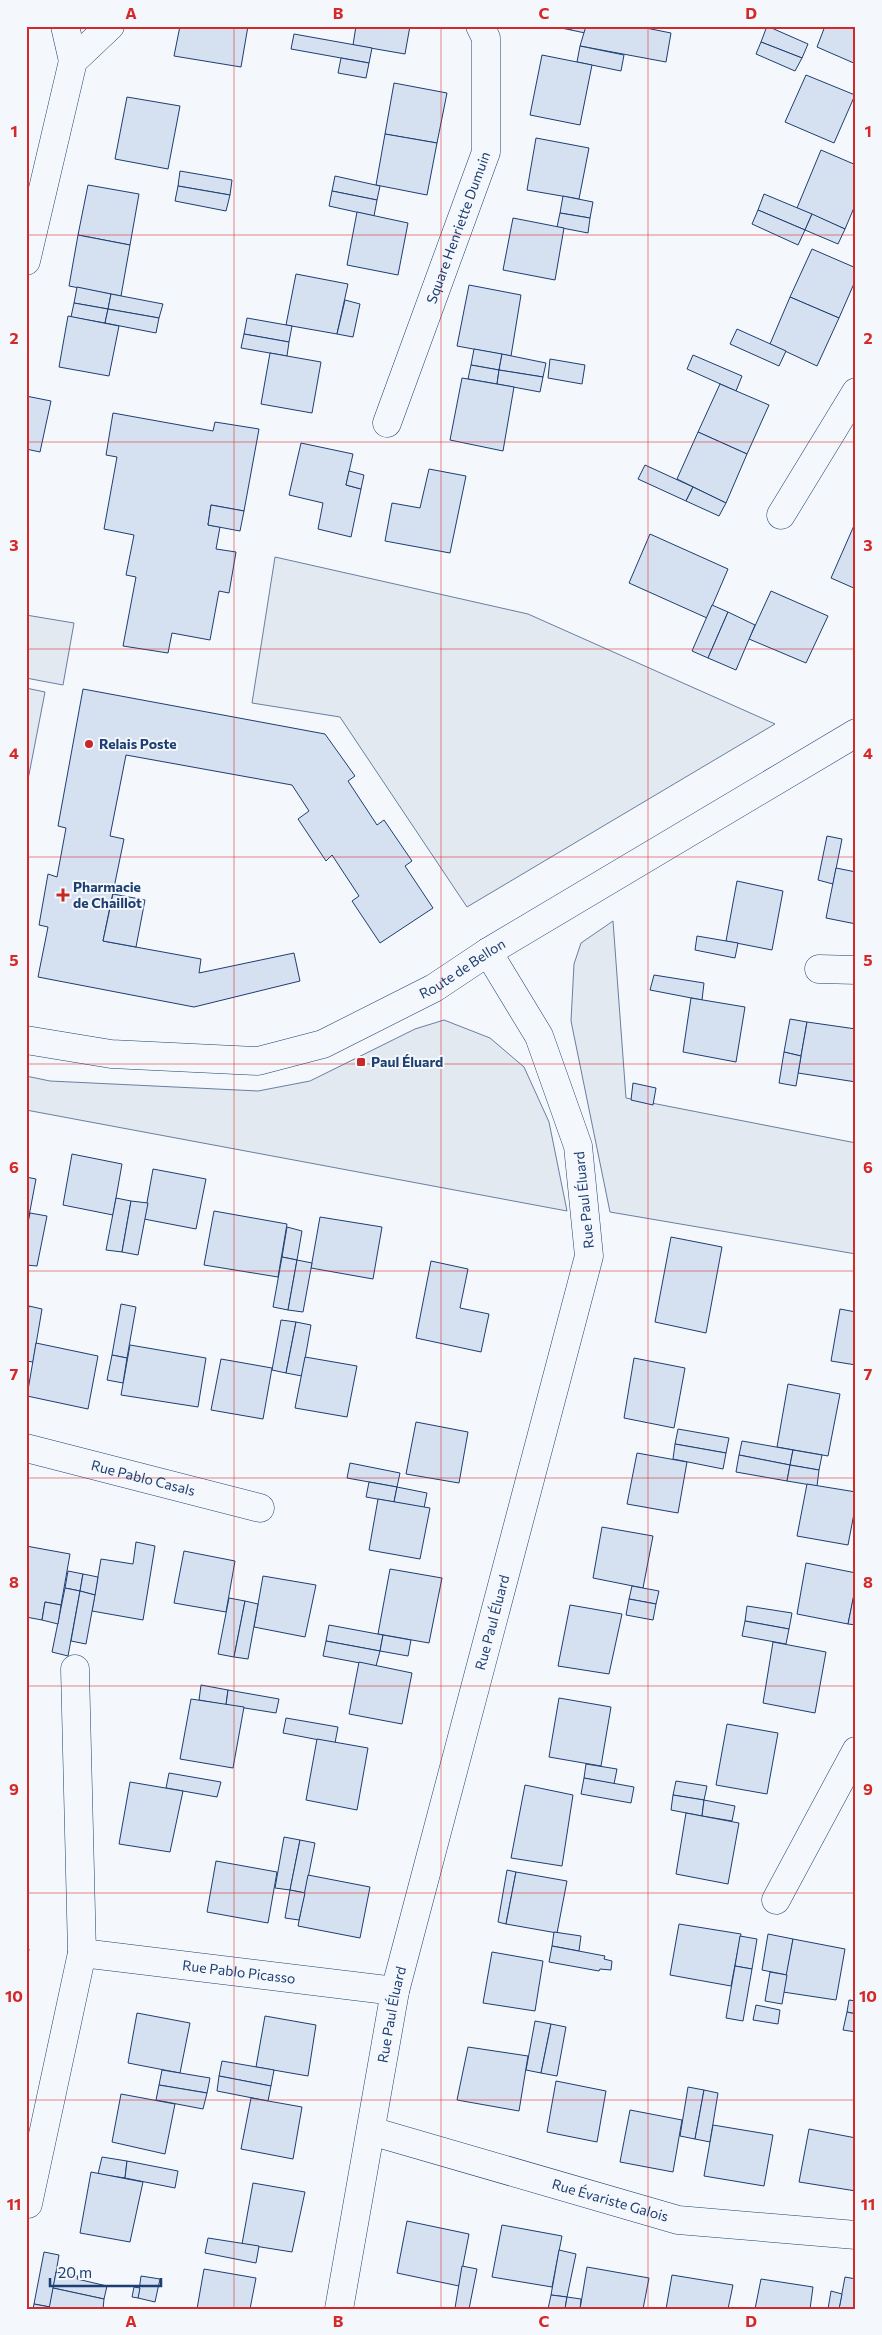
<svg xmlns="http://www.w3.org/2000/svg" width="882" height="2335" font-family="Commissioner,sans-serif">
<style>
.green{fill:#e3e9f0;stroke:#687fa3}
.building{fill:#d5e0f0;stroke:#1d3f73}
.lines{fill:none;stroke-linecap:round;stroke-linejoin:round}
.minor-casing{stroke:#1d3f73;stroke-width:29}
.minor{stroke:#f4f7fb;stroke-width:28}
.grid{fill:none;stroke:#d62828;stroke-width:1;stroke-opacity:0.55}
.poi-dot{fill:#c62828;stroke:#f4f7fb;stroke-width:2}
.labels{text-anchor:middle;stroke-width:4;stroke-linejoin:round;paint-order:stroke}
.street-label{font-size:14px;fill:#1d3f73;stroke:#f4f7fb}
.poi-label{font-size:14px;font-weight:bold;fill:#1d3f73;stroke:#f4f7fb;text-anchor:start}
.neatline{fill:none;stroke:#d62828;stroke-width:2}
.grid-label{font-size:16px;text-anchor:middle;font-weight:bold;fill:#d62828}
</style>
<rect width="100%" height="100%" fill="#f4f7fb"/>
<g class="green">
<path d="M275 557 528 614 775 724 467 907 340 717 252 703Z"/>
<path d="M26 615 74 623 63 685 26 678Z"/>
<path d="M26 688 45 692 26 790Z"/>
<path d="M613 921 626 1098 856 1143V1254L610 1212 571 1021 574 964 581 943Z"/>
<path d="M444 1020 490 1038 524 1067 549 1122 567 1211 26 1110V1076L50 1081 258 1091 310 1081 415 1029Z"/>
</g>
<g class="building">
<path d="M180 26H248L241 67 174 56Z"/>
<path d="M356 26H410L405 54 353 45Z"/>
<path d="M551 26H572L571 30Z"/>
<path d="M572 26H586L585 33 571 30Z"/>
<path d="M586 26H636L671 33 666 62 580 46Z"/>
<path d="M767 26 808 44 802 58 761 42Z"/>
<path d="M825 26H856V64L817 47Z"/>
<path d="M294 34 372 48 369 63 291 49Z"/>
<path d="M761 42 802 58 795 71 756 54Z"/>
<path d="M580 46 624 55 621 71 577 62Z"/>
<path d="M542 55 592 65 580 125 530 115Z"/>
<path d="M341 58 369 63 366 78 338 73Z"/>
<path d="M806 75 855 95 834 143 785 122Z"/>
<path d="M394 83 447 93 437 143 385 134Z"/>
<path d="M127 97 180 106 168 169 115 159Z"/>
<path d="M385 134 437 143 427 195 376 185Z"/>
<path d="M536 138 589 148 579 199 527 190Z"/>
<path d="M821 150 856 165V203L845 229 797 208Z"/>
<path d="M180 171 232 180 230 195 178 186Z"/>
<path d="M335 176 380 186 377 200 332 191Z"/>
<path d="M88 185 139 194 130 245 78 235Z"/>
<path d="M178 186 230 195 226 211 175 201Z"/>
<path d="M332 191 377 200 374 216 329 206Z"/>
<path d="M764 194 812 214 805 230 758 210Z"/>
<path d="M563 196 593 202 590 218 560 213Z"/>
<path d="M758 210 805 230 798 245 752 224Z"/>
<path d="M357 212 408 223 398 275 347 265Z"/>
<path d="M560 213 590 218 588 233 557 227Z"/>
<path d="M812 214 845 229 838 244 805 230Z"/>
<path d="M513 218 564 228 555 280 503 270Z"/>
<path d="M78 235 130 245 121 296 69 286Z"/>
<path d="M812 249 856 268V279L839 318 790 297Z"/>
<path d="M296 274 348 284 337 334 286 325Z"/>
<path d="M469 285 521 295 511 356 457 346Z"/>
<path d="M77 287 111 294 108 309 74 303Z"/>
<path d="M111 294 163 304 159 318 108 309Z"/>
<path d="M790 297 839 318 817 366 770 344Z"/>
<path d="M345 300 360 304 353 337 337 334Z"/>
<path d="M74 303 108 309 105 323 71 317Z"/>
<path d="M108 309 159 318 156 333 105 323Z"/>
<path d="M68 316 119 326 109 376 59 367Z"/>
<path d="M247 318 292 326 289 342 244 334Z"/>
<path d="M737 329 786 351 779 366 730 344Z"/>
<path d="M244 334 289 342 287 356 241 348Z"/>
<path d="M474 349 502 354 499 370 471 365Z"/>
<path d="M270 353 321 362 312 413 261 404Z"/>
<path d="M502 354 546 363 543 377 499 370Z"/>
<path d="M693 355 742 376 736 391 687 369Z"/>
<path d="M550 359 585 365 582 384 548 378Z"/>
<path d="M471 365 499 370 497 384 468 379Z"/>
<path d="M499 370 543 377 540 392 497 384Z"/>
<path d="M462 378 514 387 503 451 450 440Z"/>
<path d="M720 384 769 405 747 454 698 432Z"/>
<path d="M26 396 51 401 40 452 26 449Z"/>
<path d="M113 413 213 431 215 422 259 429 244 511 211 505 208 525 220 527 216 549 236 552 229 593 219 591 210 640 172 633 168 653 123 646 136 577 126 575 134 535 104 529 117 457 106 455Z"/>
<path d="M698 432 747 454 726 503 677 479Z"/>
<path d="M301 443 353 454 346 485 361 489 351 537 318 529 323 503 289 495Z"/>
<path d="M645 465 693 487 686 501 638 479Z"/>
<path d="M429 469 466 476 450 553 385 541 392 503 420 508Z"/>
<path d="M349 471 364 475 361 489 346 485Z"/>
<path d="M693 487 726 503 719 516 686 501Z"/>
<path d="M211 505 244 511 240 531 208 525Z"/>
<path d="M856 521V589L831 578Z"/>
<path d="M650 534 728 569 707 618 629 583Z"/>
<path d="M771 591 828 616 806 663 749 639Z"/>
<path d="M712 605 728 612 708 658 692 651Z"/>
<path d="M728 612 755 625 736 670 708 658Z"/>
<path d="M83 689 325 734 355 776 348 781 377 825 384 820 412 861 405 866 433 908 380 943 352 901 359 896 332 855 326 861 298 819 309 811 292 785 126 755 110 836 124 839 103 941 201 959 199 973 294 953 300 981 194 1007 38 977 48 927 39 925 48 874 57 877 66 828 58 826Z"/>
<path d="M827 836 842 839 833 884 818 880Z"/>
<path d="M836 868 856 872V924L826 918Z"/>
<path d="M737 881 783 891 772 950 726 941Z"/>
<path d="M113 894 145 900 136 947 103 941Z"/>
<path d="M697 936 738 943 735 958 695 950Z"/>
<path d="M654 975 704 983 702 1000 650 990Z"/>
<path d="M691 998 745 1007 736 1062 683 1052Z"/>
<path d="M790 1019 807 1022 801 1056 784 1052Z"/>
<path d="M807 1022 856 1029V1082L798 1073Z"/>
<path d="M784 1052 801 1056 796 1086 779 1083Z"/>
<path d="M633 1083 656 1088 653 1105 631 1100Z"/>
<path d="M72 1154 122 1164 113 1215 63 1205Z"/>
<path d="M153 1169 206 1179 196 1229 144 1219Z"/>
<path d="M26 1177 36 1179 26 1232Z"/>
<path d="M116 1198 131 1201 122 1252 106 1250Z"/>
<path d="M131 1201 148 1203 138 1255 122 1252Z"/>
<path d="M214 1211 287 1224 278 1277 204 1265Z"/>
<path d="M30 1213 47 1216 37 1266 26 1265V1232Z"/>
<path d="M320 1217 382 1227 373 1279 311 1268Z"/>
<path d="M287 1227 302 1231 297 1260 282 1257Z"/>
<path d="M671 1237 722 1247 706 1333 655 1322Z"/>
<path d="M282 1257 297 1260 288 1310 273 1307Z"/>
<path d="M297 1260 312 1263 303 1312 288 1310Z"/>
<path d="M431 1261 468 1269 460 1308 489 1314 481 1352 416 1338Z"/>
<path d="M121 1304 136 1307 127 1358 112 1355Z"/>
<path d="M26 1305 29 1306 26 1322Z"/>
<path d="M29 1306 42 1309 33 1362 26 1361V1322Z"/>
<path d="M840 1309 856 1312V1365L831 1361Z"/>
<path d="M281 1320 296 1322 286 1373 272 1370Z"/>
<path d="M296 1322 311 1325 302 1376 286 1373Z"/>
<path d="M36 1343 98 1356 88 1409 27 1396Z"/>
<path d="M130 1345 206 1358 198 1407 121 1395Z"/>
<path d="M112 1355 127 1358 123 1383 107 1380Z"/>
<path d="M305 1357 357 1366 347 1417 295 1408Z"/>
<path d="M634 1358 685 1368 674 1428 624 1418Z"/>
<path d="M221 1359 272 1368 263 1419 211 1410Z"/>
<path d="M788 1384 840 1394 828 1456 777 1447Z"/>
<path d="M416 1422 468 1432 459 1483 406 1474Z"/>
<path d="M678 1429 729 1438 726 1453 675 1444Z"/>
<path d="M742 1441 793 1450 790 1465 739 1455Z"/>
<path d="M675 1444 726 1453 723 1469 673 1459Z"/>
<path d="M793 1450 822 1455 819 1470 790 1465Z"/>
<path d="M637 1453 687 1462 678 1513 627 1504Z"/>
<path d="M739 1455 790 1465 787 1481 736 1472Z"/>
<path d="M350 1463 400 1473 397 1487 347 1478Z"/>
<path d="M790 1465 819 1470 817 1486 787 1481Z"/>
<path d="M369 1482 397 1487 394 1502 366 1497Z"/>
<path d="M807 1484 856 1492V1503L848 1545 797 1536Z"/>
<path d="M397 1487 427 1493 424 1508 394 1502Z"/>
<path d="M378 1499 430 1508 420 1559 369 1550Z"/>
<path d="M602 1527 653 1536 643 1588 593 1578Z"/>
<path d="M136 1542 155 1546 143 1620 92 1611 101 1559 133 1564Z"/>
<path d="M26 1546 70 1554 61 1605 45 1602 42 1620 26 1617Z"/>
<path d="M184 1551 235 1561 226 1612 174 1603Z"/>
<path d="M806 1563 856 1573V1586L848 1624 797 1614Z"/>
<path d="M390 1569 442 1578 429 1643 378 1634Z"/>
<path d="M68 1571 83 1574 80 1591 65 1588Z"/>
<path d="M83 1574 98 1577 95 1595 80 1591Z"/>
<path d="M263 1576 316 1585 305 1637 254 1627Z"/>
<path d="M632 1586 659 1591 656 1604 629 1599Z"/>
<path d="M65 1588 80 1591 68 1656 52 1652Z"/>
<path d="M855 1589H856V1625L848 1624Z"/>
<path d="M80 1591 95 1595 86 1644 71 1641Z"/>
<path d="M229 1598 245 1601 234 1657 218 1654Z"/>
<path d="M629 1599 656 1604 653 1620 626 1615Z"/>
<path d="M245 1601 258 1604 248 1659 234 1657Z"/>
<path d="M45 1602 61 1605 58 1624 42 1620Z"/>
<path d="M570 1605 622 1614 609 1674 558 1666Z"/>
<path d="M747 1606 792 1613 789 1629 745 1621Z"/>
<path d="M745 1621 789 1629 786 1644 742 1636Z"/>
<path d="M329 1625 383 1635 380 1651 326 1641Z"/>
<path d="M383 1635 411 1640 408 1656 380 1651Z"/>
<path d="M326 1641 380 1651 376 1666 323 1656Z"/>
<path d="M773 1642 826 1652 815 1713 763 1703Z"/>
<path d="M359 1662 412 1673 402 1724 349 1714Z"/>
<path d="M201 1685 228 1690 226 1705 199 1700Z"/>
<path d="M228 1690 279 1699 276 1713 226 1705Z"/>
<path d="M559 1698 611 1707 601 1766 549 1757Z"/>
<path d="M191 1699 244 1707 233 1768 180 1759Z"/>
<path d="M286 1718 338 1727 335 1743 283 1733Z"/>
<path d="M727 1724 778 1733 767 1794 716 1785Z"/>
<path d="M317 1739 368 1748 357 1810 306 1800Z"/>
<path d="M586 1764 617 1769 614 1784 584 1778Z"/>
<path d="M169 1773 221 1782 217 1797 166 1788Z"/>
<path d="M584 1778 634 1787 631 1803 581 1794Z"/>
<path d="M676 1781 707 1786 704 1800 673 1795Z"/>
<path d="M130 1782 183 1791 170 1852 119 1844Z"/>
<path d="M525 1785 573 1795 562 1866 511 1858Z"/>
<path d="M673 1795 704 1800 702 1816 671 1810Z"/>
<path d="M704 1800 735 1806 732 1821 702 1816Z"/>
<path d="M686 1813 739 1823 728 1884 676 1874Z"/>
<path d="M284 1837 300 1840 290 1890 275 1888Z"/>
<path d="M300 1840 315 1843 305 1893 290 1890Z"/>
<path d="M216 1861 277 1872 268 1923 207 1912Z"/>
<path d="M507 1870 516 1872 506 1924 498 1922Z"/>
<path d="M516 1872 567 1881 557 1933 506 1924Z"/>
<path d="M308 1875 370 1887 360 1938 298 1926Z"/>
<path d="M290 1890 305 1893 299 1920 285 1918Z"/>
<path d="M679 1924 741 1934 731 1986 670 1975Z"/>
<path d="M554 1932 581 1936 579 1951 552 1946Z"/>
<path d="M768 1934 793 1939 787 1975 762 1970Z"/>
<path d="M740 1936 757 1939 752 1969 735 1966Z"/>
<path d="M793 1939 845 1949 836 2000 783 1992Z"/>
<path d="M552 1946 605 1956 604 1959 612 1961 611 1970 600 1969 599 1971 549 1962Z"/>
<path d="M26 1949H29L26 1965Z"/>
<path d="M492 1952 543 1961 535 2011 483 2003Z"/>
<path d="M735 1966 752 1969 743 2021 726 2018Z"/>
<path d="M770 1972 787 1975 782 2004 765 2001Z"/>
<path d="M849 2000 856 2001V2014L847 2012Z"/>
<path d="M756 2005 780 2010 778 2024 753 2020Z"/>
<path d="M847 2012 856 2014V2032L843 2030Z"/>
<path d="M137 2013 190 2023 180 2073 128 2063Z"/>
<path d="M265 2016 316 2025 308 2076 256 2067Z"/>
<path d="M535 2021 551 2024 541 2073 526 2070Z"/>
<path d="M551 2024 566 2027 557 2076 541 2073Z"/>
<path d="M468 2047 528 2056 519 2111 457 2100Z"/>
<path d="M222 2061 274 2070 271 2086 219 2076Z"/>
<path d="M162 2070 210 2078 207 2093 159 2085Z"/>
<path d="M219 2076 271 2086 268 2101 217 2091Z"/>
<path d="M556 2081 606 2091 597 2142 547 2132Z"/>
<path d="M159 2085 207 2093 203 2109 156 2100Z"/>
<path d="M688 2087 704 2090 695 2139 680 2136Z"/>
<path d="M704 2090 718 2093 710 2142 695 2139Z"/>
<path d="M121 2094 175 2104 165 2154 112 2142Z"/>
<path d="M251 2098 302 2107 293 2159 241 2149Z"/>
<path d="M630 2110 682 2120 673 2172 620 2162Z"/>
<path d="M713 2125 773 2135 764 2186 704 2176Z"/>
<path d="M809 2129 856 2138V2191L799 2182Z"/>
<path d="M102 2157 127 2161 125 2178 98 2174Z"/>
<path d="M127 2161 178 2171 175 2188 125 2178Z"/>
<path d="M91 2172 143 2182 130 2242 80 2233Z"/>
<path d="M253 2183 305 2192 292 2252 242 2244Z"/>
<path d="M407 2221 469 2234 459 2286 397 2273Z"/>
<path d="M502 2225 562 2236 552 2287 492 2277Z"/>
<path d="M208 2238 259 2246 256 2263 205 2253Z"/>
<path d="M559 2250 576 2254 567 2297 551 2295Z"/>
<path d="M44 2252 59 2255 50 2307 34 2304Z"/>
<path d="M462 2266 477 2269 469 2309 455 2308Z"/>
<path d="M587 2267 649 2278 643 2309H580Z"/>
<path d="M204 2269 256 2278 250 2309H197Z"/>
<path d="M56 2272 78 2276 77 2279 107 2286 104 2299 53 2288Z"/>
<path d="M672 2275 733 2285 728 2309H666Z"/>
<path d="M141 2276 160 2279 155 2302 138 2298Z"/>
<path d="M845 2277 856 2279V2309H839Z"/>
<path d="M761 2279 813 2287 810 2309H755Z"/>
<path d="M134 2287 140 2288 138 2298 132 2297Z"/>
<path d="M53 2288 104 2299 103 2309H49Z"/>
<path d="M831 2291 842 2294 839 2309H828Z"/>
<path d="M551 2295 567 2297 565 2309H548Z"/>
<path d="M567 2297 581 2299 580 2309H565Z"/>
<path d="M34 2304 50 2307 49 2309H33Z"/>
</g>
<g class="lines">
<g class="minor-casing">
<g id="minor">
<path d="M65 26 73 61"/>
<path d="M26 261 73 61 110 26"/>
<path id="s1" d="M387 423 486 152V38L480 26"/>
<path d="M781 515 856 392"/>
<path d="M819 969 856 970"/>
<path id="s2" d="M26 1040 111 1054 258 1061 323 1044 434 988 488 952 856 733"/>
<path id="s3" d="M26 1448 260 1508"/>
<path d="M776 1900 856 1751"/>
<path id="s4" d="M82 1953 395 1991"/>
<path id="s5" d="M371 2131 678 2220 856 2235"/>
<path d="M28 2204 82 1953 75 1669"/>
<path id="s6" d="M339 2309 395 1991 589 1256 578 1146 539 1036 488 952"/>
</g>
</g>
<use href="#minor" class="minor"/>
</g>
<path class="grid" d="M234 26V2309M441 26V2309M648 26V2309M26 235H856M26 442H856M26 649H856M26 857H856M26 1064H856M26 1271H856M26 1478H856M26 1686H856M26 1893H856M26 2100H856"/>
<g class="poi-dot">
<circle cx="89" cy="744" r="5"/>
<path d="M60.5 887.5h5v5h5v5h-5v5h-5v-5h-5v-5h5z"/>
<rect x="356" y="1057" width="10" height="10" rx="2.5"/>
</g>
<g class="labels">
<g class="street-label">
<text dy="5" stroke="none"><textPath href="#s1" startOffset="208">Square Henriette Dumuin</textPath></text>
<text dy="5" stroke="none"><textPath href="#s2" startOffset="459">Route de Bellon</textPath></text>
<text transform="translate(584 1200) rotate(-96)" y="5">Rue Paul Éluard</text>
<text dy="5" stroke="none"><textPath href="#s3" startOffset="121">Rue Pablo Casals</textPath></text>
<text dy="5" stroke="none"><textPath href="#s6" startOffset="704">Rue Paul Éluard</textPath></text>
<text dy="5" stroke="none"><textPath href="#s4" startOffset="158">Rue Pablo Picasso</textPath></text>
<text dy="5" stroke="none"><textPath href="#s6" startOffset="299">Rue Paul Éluard</textPath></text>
<text dy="5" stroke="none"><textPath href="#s5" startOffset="249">Rue Évariste Galois</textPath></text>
</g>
<g class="poi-label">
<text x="99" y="749">Relais Poste</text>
<text x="73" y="892">Pharmacie<tspan x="73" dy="16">de Chaillot</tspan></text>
<text x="371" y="1067">Paul Éluard</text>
</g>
</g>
<rect width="882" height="2335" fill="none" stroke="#f4f7fb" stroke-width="55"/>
<path d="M50 2278v8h111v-8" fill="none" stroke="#1d3f73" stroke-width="2.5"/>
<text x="58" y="2278" font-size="15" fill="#1d3f73" stroke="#f4f7fb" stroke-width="4" paint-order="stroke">20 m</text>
<rect x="28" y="28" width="826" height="2280" class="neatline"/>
<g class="grid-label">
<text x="131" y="19">A</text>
<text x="338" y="19">B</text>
<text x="544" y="19">C</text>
<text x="751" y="19">D</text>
<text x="14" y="137">1</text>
<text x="868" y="137">1</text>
<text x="14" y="344">2</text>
<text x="868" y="344">2</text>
<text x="14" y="551">3</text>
<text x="868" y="551">3</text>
<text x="14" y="759">4</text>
<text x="868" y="759">4</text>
<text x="14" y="966">5</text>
<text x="868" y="966">5</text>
<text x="14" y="1173">6</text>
<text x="868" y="1173">6</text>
<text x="14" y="1380">7</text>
<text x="868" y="1380">7</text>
<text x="14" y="1588">8</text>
<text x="868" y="1588">8</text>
<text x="14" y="1795">9</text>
<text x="868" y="1795">9</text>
<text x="14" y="2002">10</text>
<text x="868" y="2002">10</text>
<text x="14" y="2210">11</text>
<text x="868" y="2210">11</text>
<text x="131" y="2327">A</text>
<text x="338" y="2327">B</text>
<text x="544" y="2327">C</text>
<text x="751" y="2327">D</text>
</g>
</svg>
